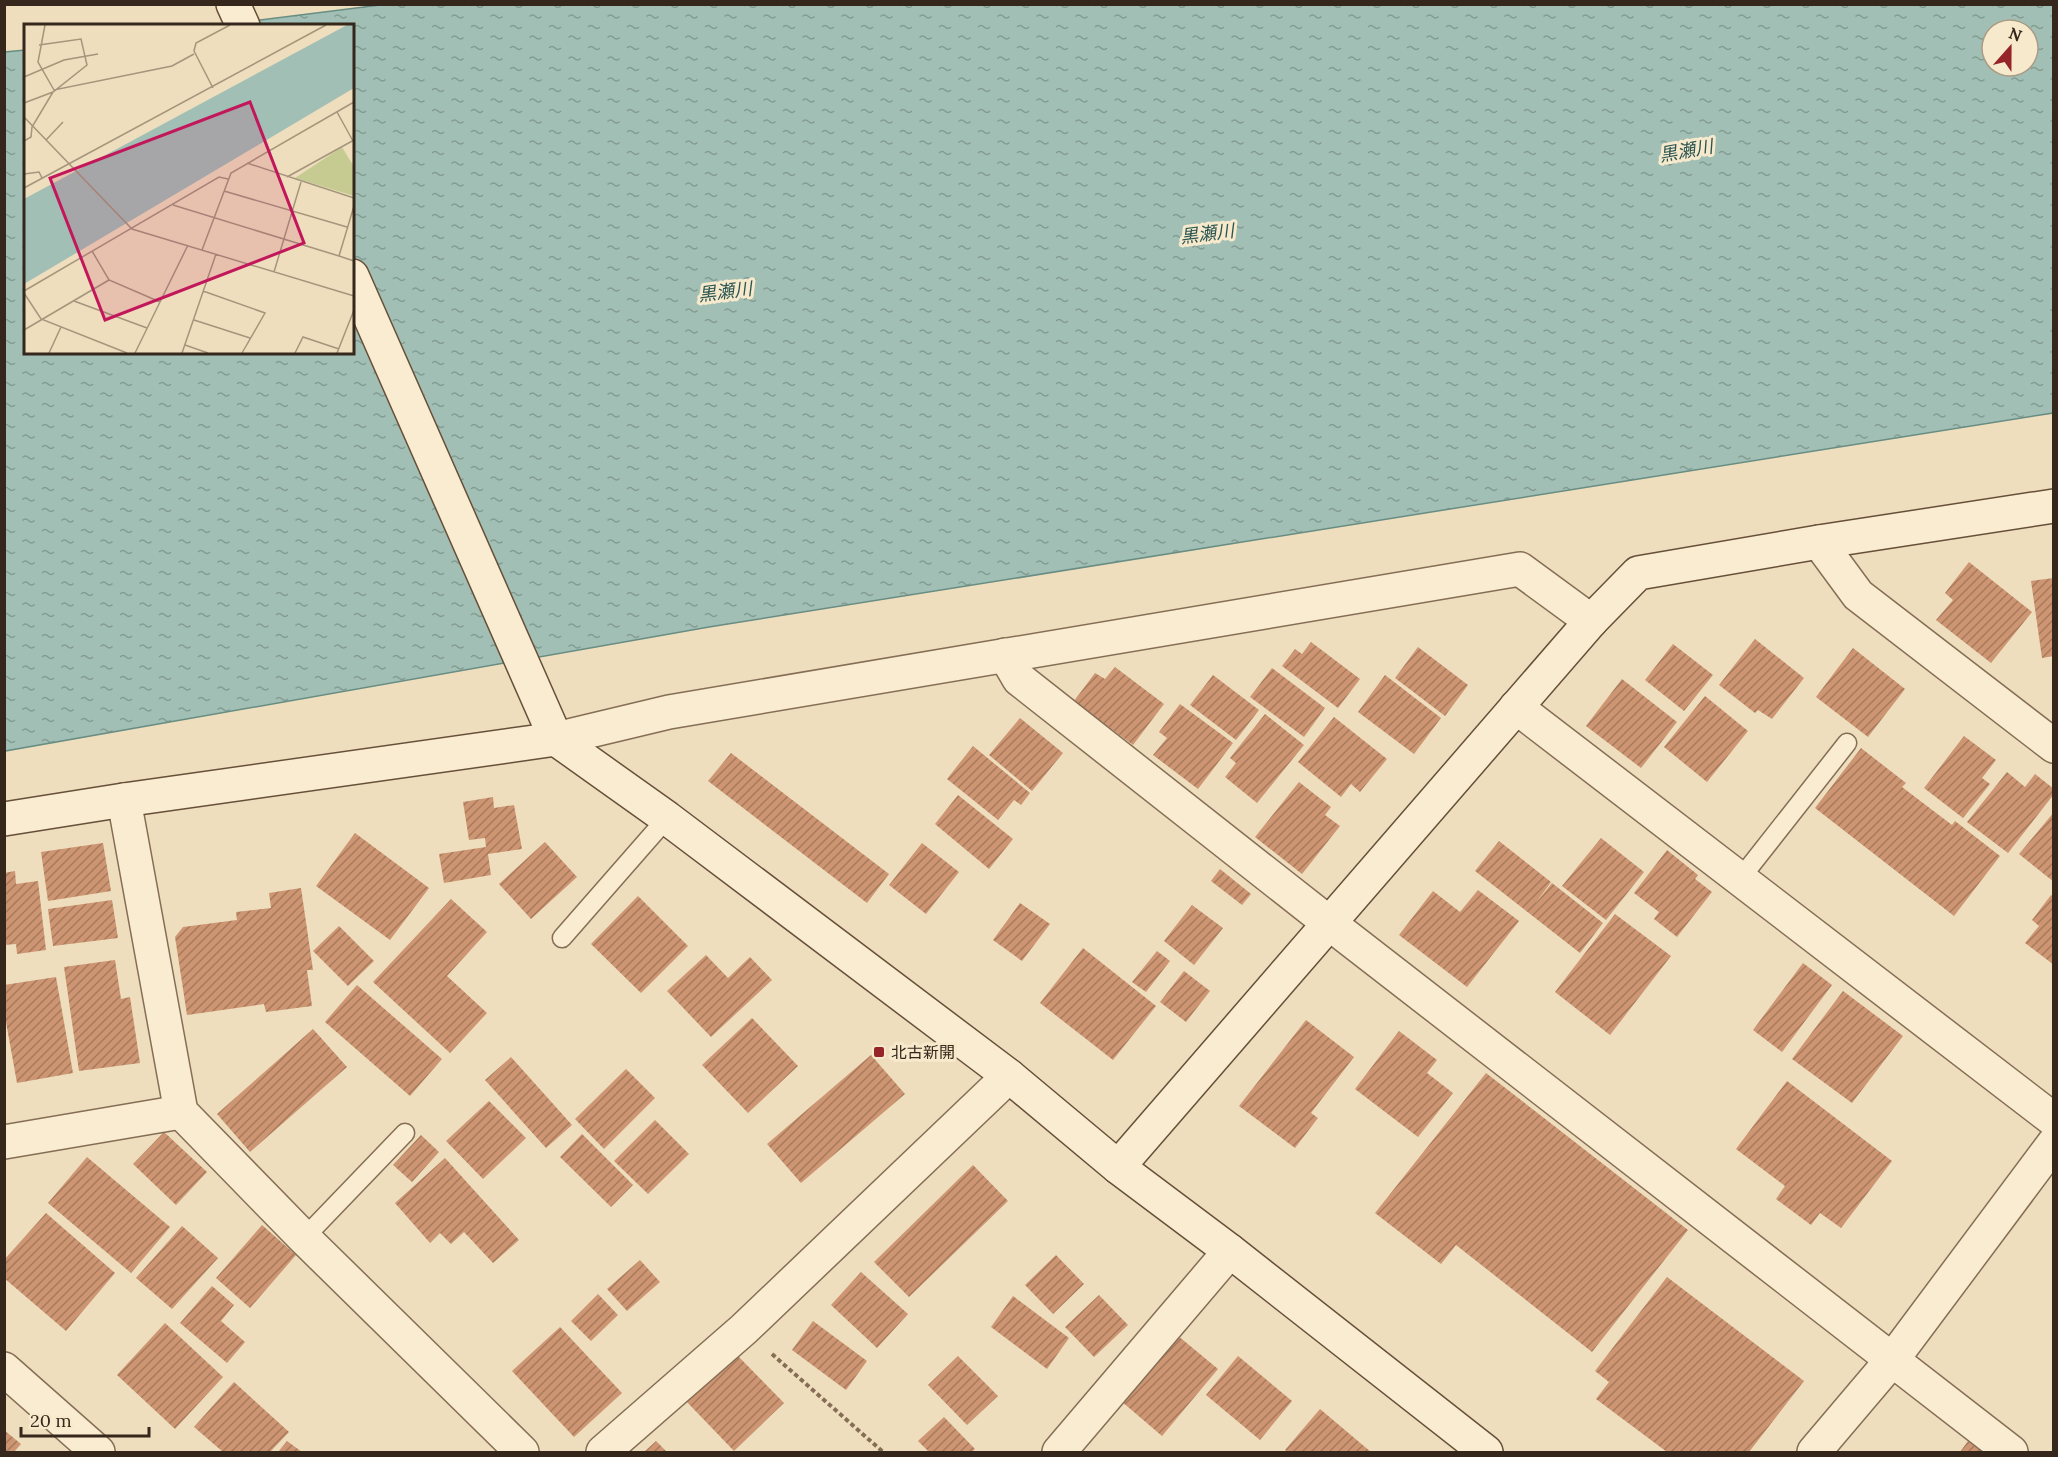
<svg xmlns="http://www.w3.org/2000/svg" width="2058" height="1457" font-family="Lora,'Noto Sans JP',serif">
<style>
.water{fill:url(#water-ripples);stroke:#688d83;stroke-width:1.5;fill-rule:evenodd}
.building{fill:url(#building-hatch)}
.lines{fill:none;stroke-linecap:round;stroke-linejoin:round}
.lane-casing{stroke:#866e56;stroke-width:21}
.street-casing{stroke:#866e56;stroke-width:36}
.secondary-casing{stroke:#674f39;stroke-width:36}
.path{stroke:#866e56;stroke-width:4;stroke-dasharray:4.5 3;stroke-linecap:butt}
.lane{stroke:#f9ecd0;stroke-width:18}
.street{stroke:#f9ecd0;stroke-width:33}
.secondary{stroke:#f9ecd0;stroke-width:33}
.poi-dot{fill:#962529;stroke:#f6e9cc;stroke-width:2}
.labels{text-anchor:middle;stroke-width:6;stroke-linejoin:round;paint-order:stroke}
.poi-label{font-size:16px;fill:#35271b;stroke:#f6e9cc;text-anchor:start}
.water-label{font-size:18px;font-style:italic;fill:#2a5551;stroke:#f6e9cc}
.inset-road{fill:none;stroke:#a4957c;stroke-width:1.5}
.view{fill:#c2185b;fill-opacity:0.15;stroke:#c2185b;stroke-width:3}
.inset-edge{fill:none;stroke:#35271b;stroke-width:3}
</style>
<defs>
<pattern id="water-ripples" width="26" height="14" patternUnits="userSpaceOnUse" patternTransform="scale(1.5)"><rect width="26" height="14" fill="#a1bfb5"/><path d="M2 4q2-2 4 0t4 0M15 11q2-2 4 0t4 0" fill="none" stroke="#849b92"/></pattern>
<pattern id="building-hatch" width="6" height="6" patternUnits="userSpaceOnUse" patternTransform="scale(1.5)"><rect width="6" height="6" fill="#cd9572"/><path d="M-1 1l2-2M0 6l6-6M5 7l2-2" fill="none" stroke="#a77a5d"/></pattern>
</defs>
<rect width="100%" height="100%" fill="#eedebd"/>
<path class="water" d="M388 4 2053 5V413L709 627 5 751V52L25 50 26 352H352V26L221 25ZM1992 30H2028V66H1992Z"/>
<g class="building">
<path d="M1969 562 2032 612 1991 663 1936 620 1953 600 1945 593Z"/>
<path d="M2054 578V656L2042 658 2031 581Z"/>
<path d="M1755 639 1804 678 1772 719 1758 710 1755 713 1719 685Z"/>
<path d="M1311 642 1360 679 1338 708 1282 666 1295 649 1302 654Z"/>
<path d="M1673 644 1713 675 1684 711 1645 680Z"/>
<path d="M1418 647 1468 685 1445 716 1395 678Z"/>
<path d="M1853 648 1905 689 1868 737 1816 697Z"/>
<path d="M1115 667 1164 704 1133 745 1074 701 1095 673 1105 679Z"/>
<path d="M1272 668 1325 708 1304 737 1250 697Z"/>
<path d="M1213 675 1259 710 1236 740 1190 705Z"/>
<path d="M1385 675 1441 718 1414 754 1358 712Z"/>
<path d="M1622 679 1677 722 1641 768 1586 726Z"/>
<path d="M1705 696 1748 731 1707 782 1664 747Z"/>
<path d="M1180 704 1233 743 1198 789 1153 755 1167 738 1159 732Z"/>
<path d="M1265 714 1304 745 1257 803 1225 777 1236 763 1230 758Z"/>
<path d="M1334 717 1387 759 1360 792 1351 784 1341 797 1298 762Z"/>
<path d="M1020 718 1063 753 1032 791 989 755Z"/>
<path d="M1964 736 1996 760 1982 778 1990 784 1963 818 1924 788Z"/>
<path d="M973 746 1030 793 1021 805 1014 800 998 820 947 779Z"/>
<path d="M1861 748 1906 783 1902 787 1952 825 1955 821 2000 856 1954 916 1815 808Z"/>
<path d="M731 753 889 874 867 903 708 781Z"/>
<path d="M2007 772 2025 787 2035 774 2054 789V794L2008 853 1967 822Z"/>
<path d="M1299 782 1331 807 1325 815 1340 826 1302 874 1255 837Z"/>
<path d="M958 795 1013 839 989 869 935 824Z"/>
<path d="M493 797 494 808 514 805 522 849 488 854 491 875 444 883 439 854 486 847 485 838 469 840 463 802Z"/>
<path d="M2054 812V882L2019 854Z"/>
<path d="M355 833 429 888 390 940 316 886Z"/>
<path d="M1601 838 1644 872 1606 920 1562 886Z"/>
<path d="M1499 841 1551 882 1535 904 1552 883 1603 923 1580 953 1475 871Z"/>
<path d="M545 842 577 877 531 919 499 884Z"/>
<path d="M103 843 111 891 48 901 41 852Z"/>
<path d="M922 843 959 872 926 914 889 885Z"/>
<path d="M1667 850 1698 875 1695 879 1712 892 1677 937 1654 919 1659 912 1634 893Z"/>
<path d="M1220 869 1251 894 1242 905 1211 881Z"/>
<path d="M15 871 16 884 38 881 46 950 17 954 16 944 4 945V873Z"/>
<path d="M301 888 313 970H307L312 1006 266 1012 264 1004 187 1015 175 937 183 927 237 920 236 912 271 908 269 893Z"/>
<path d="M1478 890 1519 921 1467 987 1399 935 1433 891 1460 912Z"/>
<path d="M2051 895 2054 897V965L2025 943 2039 926 2032 920Z"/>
<path d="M638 896 688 946 641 993 591 944Z"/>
<path d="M451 899 487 932 447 976 487 1013 450 1053 373 982Z"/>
<path d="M112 900 118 938 53 946 48 909Z"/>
<path d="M1020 903 1050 924 1022 961 993 940Z"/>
<path d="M1192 905 1223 928 1194 965 1164 941Z"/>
<path d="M1615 914 1671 956 1610 1035 1555 992Z"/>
<path d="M339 926 374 961 348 986 313 951Z"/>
<path d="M1083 948 1156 1006 1113 1060 1040 1003Z"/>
<path d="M1157 951 1170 961 1146 992 1132 982Z"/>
<path d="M706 955 728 978 750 957 772 980 711 1037 667 991Z"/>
<path d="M115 960 121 999 130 997 140 1063 79 1071 64 967Z"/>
<path d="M1803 963 1832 985 1782 1052 1753 1030Z"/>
<path d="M1184 971 1210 991 1186 1022 1160 1002Z"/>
<path d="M56 977 73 1073 17 1083 4 1011V985Z"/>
<path d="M357 985 442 1059 410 1096 325 1022Z"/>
<path d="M1843 991 1903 1036 1852 1103 1792 1059Z"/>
<path d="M752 1018 798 1066 748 1113 702 1065Z"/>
<path d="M1306 1020 1354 1057 1311 1113 1318 1118 1295 1148 1239 1106Z"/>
<path d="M313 1029 347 1067 250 1152 217 1114Z"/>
<path d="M1399 1031 1437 1060 1427 1073 1453 1093 1418 1137 1355 1089Z"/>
<path d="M871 1055 905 1094 801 1183 767 1144Z"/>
<path d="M511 1057 572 1125 546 1148 485 1080Z"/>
<path d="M626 1069 655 1098 604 1149 575 1119Z"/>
<path d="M1486 1073 1688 1230 1592 1352 1456 1245 1441 1264 1375 1213Z"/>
<path d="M1787 1081 1892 1161 1841 1228 1820 1213 1811 1225 1776 1199 1785 1186 1736 1149Z"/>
<path d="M489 1101 526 1138 483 1179 446 1141Z"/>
<path d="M655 1120 689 1154 648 1194 614 1161Z"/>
<path d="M164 1132 207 1172 176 1205 133 1164Z"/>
<path d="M582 1134 633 1185 611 1207 560 1157Z"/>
<path d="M421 1135 439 1152 412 1182 393 1165Z"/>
<path d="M87 1157 170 1227 131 1273 48 1203Z"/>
<path d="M445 1158 519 1240 493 1263 464 1232 451 1244 440 1233 430 1243 395 1203Z"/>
<path d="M973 1165 1008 1201 909 1297 874 1262Z"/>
<path d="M46 1213 115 1273 66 1331 4 1278V1260Z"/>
<path d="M262 1225 296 1255 250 1308 216 1278Z"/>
<path d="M182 1226 218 1258 172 1309 136 1278Z"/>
<path d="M1056 1255 1084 1284 1053 1314 1025 1285Z"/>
<path d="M640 1260 660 1282 627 1311 607 1289Z"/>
<path d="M861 1272 908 1314 877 1348 831 1305Z"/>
<path d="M1667 1277 1804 1381 1749 1452H1667L1596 1399 1609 1382 1595 1371Z"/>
<path d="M212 1286 234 1305 221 1321 245 1342 227 1363 180 1323Z"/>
<path d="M598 1294 618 1315 591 1341 571 1321Z"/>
<path d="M1099 1295 1128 1325 1094 1357 1065 1327Z"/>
<path d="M1013 1296 1069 1338 1047 1369 991 1327Z"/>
<path d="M813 1321 867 1361 846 1390 792 1350Z"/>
<path d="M165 1323 223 1377 175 1429 117 1375Z"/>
<path d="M560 1327 622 1393 574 1437 512 1371Z"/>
<path d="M1177 1335 1218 1369 1162 1436 1121 1401Z"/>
<path d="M734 1352 784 1403 734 1451 684 1399Z"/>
<path d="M958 1356 998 1396 967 1425 928 1385Z"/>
<path d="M1238 1356 1292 1401 1260 1440 1206 1395Z"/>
<path d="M234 1382 289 1432 270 1452H223L194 1427Z"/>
<path d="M1320 1409 1371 1452H1288L1285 1450Z"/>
<path d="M944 1417 975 1449 972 1452H929L918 1441Z"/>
<path d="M4 1430 21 1444 14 1452H4Z"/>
<path d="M287 1441 302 1452H278Z"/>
<path d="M656 1441 667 1452H644Z"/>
<path d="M1968 1441 1982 1452H1960Z"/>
</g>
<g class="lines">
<g class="lane-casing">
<g id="lane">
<path d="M1740 879 1847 743"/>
<path d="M562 938 667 818"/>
<path d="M304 1238 405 1133"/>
</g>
</g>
<g class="street-casing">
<g id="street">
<path d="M1819 542 1858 595 2054 746"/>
<path d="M1005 655 1019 679 1329 923 2011 1452"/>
<path d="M1516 707 2054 1120"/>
<path d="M556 739 669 712 1520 569 1591 621"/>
<path d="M124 800 181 1112 304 1238 522 1452"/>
<path d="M4 1142 181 1112"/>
<path d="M4 1369 98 1452"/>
<path d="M603 1452 744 1329 1009 1076"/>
<path d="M1059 1452 1230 1251"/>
<path d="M1814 1452 1892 1360 2054 1143"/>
</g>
</g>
<g class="secondary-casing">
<g id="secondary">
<path d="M233 4 243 26"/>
<path d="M352 276 556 739 667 818 1009 1076 1118 1167 1230 1251 1486 1452"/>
<path d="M4 819 124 800 556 739"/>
<path d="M1118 1167 1591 621 1638 573 1819 542 2054 506"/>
</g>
</g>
<path class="path" d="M772 1354 883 1452"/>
<use href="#lane" class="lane"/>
<use href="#street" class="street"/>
<use href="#secondary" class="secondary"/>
</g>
<rect class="poi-dot" x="873" y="1046" width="12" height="12" rx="3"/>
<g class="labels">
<g class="poi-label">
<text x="891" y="1058">北古新開</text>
</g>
<g class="water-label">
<text transform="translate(1686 151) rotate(-10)" y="6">黒瀬川</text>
<text transform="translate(1207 234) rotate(-7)" y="6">黒瀬川</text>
<text transform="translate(725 292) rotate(-7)" y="6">黒瀬川</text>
</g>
</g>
<g transform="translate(24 24)">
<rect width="330" height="330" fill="#eedebd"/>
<path d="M318 123 330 143V172L271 154Z" fill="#c6cc91"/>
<path d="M323 1H330V64L0 260V175Z" fill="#a1bfb5"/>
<path class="inset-road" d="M21 1 14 38 30 66 148 42 170 30M0 53 40 36 74 30M189 64 170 27 172 19 206 1M0 79 29 68 63 41 57 15 15 21M313 88 329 117M0 93 108 205 330 272M22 116 39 98M0 117 7 113 8 103 29 68M223 139 330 174M0 150 15 148 18 154M263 153 330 116M0 164 302 1M200 167 323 203M149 181 315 232M330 182 315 232 330 237M178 226 207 149 330 78M68 227 85 256 136 278 111 329M250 248 277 158M0 267 195 153 204 155M179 267 241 289 218 329M0 269 17 295 103 329M50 277 123 304M136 278 164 221M170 296 226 314M0 306 85 256M161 321 184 329M25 329 37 303M158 329 192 230M271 329 279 313 315 325M313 329 330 286"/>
<path class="view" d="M226 78 280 219 81 296 26 154Z"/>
<rect width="330" height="330" class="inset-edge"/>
</g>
<rect width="2058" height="1457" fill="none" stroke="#35271b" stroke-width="12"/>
<g transform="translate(2010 48) rotate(21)"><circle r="28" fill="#f6e9cc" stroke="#a99b85" stroke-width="1.5"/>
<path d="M0-4.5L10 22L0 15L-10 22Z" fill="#962529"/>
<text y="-9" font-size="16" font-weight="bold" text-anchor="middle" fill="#35271b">N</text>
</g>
<path d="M21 1427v9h128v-9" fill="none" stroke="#35271b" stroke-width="3"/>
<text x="30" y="1427" font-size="18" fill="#35271b" stroke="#f6e9cc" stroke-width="4.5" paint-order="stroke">20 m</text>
</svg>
